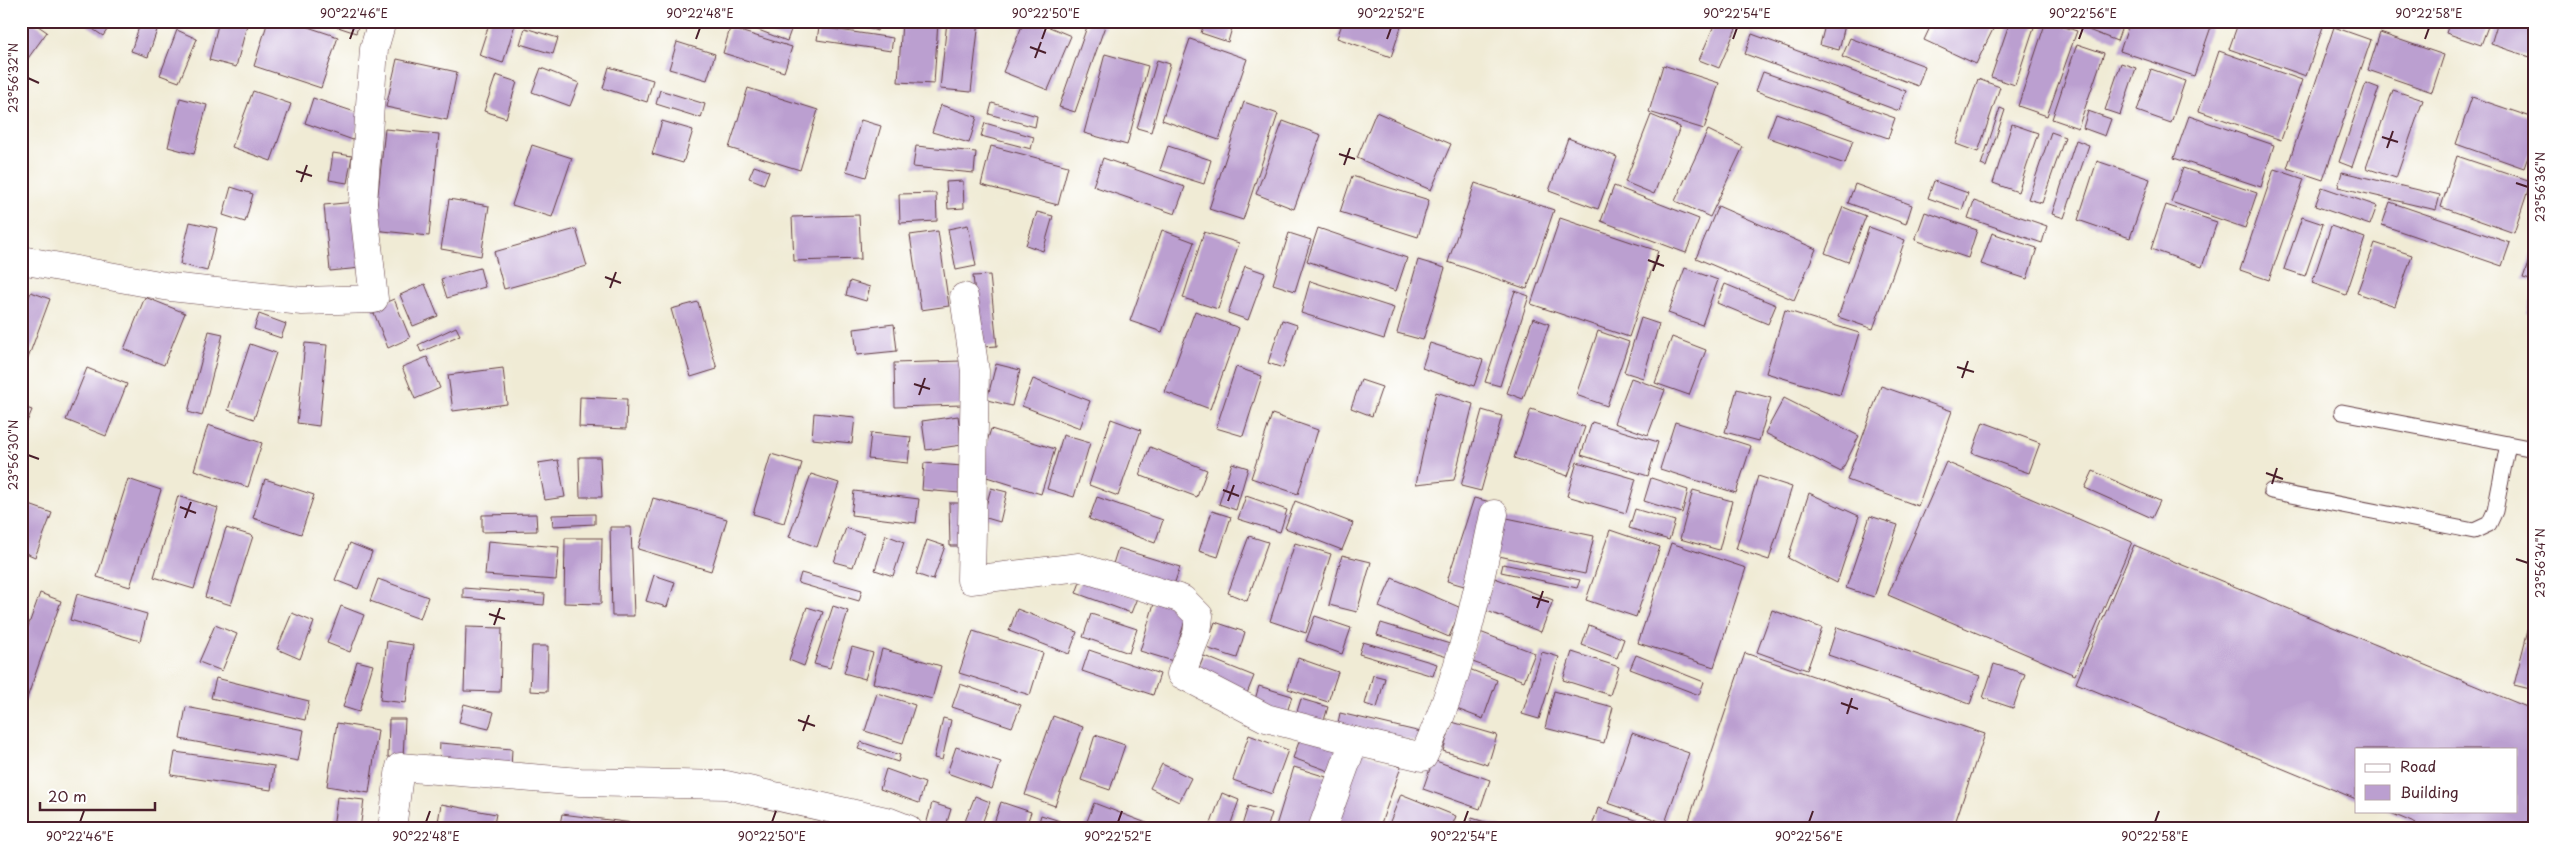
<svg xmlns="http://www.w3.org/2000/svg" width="2555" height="850" font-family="'Playpen Sans',sans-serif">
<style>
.building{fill:#bb9fd0}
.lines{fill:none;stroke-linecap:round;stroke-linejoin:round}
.service-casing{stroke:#633e44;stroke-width:17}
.minor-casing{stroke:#633e44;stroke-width:29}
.service{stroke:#fff;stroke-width:15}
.minor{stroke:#fff;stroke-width:28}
.ticks{fill:none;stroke:#4a1f2b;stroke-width:2}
.neatline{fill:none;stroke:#4a1f2b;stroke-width:2}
.ticks-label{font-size:12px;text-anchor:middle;fill:#4a1f2b}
</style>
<rect width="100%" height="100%" fill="#fff"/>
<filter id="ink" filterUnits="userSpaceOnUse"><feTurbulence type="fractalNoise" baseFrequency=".02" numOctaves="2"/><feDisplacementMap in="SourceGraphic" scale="10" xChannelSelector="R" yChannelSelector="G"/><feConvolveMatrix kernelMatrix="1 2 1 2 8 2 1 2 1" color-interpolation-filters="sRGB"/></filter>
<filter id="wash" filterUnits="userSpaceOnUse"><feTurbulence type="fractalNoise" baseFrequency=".0096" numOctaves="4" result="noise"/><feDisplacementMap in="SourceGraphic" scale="20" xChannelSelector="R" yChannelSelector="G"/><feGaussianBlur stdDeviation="1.12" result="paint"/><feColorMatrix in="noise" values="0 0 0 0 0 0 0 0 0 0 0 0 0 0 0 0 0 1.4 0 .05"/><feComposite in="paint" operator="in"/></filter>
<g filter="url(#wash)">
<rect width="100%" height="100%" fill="#f0ebd5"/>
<g id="blocks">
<g class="building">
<path d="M21 21H31L47 32 21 68Z"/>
<path d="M81 21H113L103 36Z"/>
<path d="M141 21H160L148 57 131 51Z"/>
<path d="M219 21H248L236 67 209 60Z"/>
<path d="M268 21H290L338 37 321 88 254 66Z"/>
<path d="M320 21H360L356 33Z"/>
<path d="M490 21H516L503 63 479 55Z"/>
<path d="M735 21H777L792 27 787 41Z"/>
<path d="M846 21H880L877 31Z"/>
<path d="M902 21H938L934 84 898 82Z"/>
<path d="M947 21H979L971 92 940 89Z"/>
<path d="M1024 21H1035L1071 36 1048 90 1003 72Z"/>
<path d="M1089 21 1105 26 1075 112 1059 107Z"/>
<path d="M1205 21H1234L1228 42 1201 33Z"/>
<path d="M1343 21H1403L1391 57 1337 38Z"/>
<path d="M1716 21H1727L1737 26 1719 68 1699 60Z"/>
<path d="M1826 21H1846L1839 50 1820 45Z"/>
<path d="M1933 21H1997L1976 64 1924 40Z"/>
<path d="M2010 21H2036L2015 85 1991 77Z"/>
<path d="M2046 21 2077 31 2047 116 2018 106Z"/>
<path d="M2065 21H2124L2117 41Z"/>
<path d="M2130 21H2213L2194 76 2120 51Z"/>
<path d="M2239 21H2325L2306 76 2229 49Z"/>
<path d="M2393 21H2405L2404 25Z"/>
<path d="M2450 21H2490L2481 45 2446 33Z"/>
<path d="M2498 21H2534V45L2530 57 2491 44Z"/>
<path d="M819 27 893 38 891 51 817 40Z"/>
<path d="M2334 27 2371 40 2323 180 2287 168Z"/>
<path d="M525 28 558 38 553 54 520 44Z"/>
<path d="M730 28 792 47 784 72 723 53Z"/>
<path d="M177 30 197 39 179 82 160 75Z"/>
<path d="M2380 33 2444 55 2432 92 2368 70Z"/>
<path d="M1752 34 1906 91 1899 111 1745 54Z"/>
<path d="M1850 38 1925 66 1918 86 1842 57Z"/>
<path d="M1190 39 1247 59 1219 140 1162 120Z"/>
<path d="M677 42 715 54 707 80 669 69Z"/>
<path d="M2077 44 2104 53 2078 128 2052 119Z"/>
<path d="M2219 51 2302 80 2281 140 2199 111Z"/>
<path d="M1105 54 1148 66 1127 145 1084 133Z"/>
<path d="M397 59 457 72 447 120 386 107Z"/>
<path d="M1157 60 1170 64 1151 132 1137 128Z"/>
<path d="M2121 63 2136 68 2120 115 2105 110Z"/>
<path d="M1663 65 1719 83 1704 129 1649 112Z"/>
<path d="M609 67 653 80 647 102 603 88Z"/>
<path d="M541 68 579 83 570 106 532 92Z"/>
<path d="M2151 69 2185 81 2171 123 2137 111Z"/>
<path d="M1763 72 1895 118 1888 138 1756 91Z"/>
<path d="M496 75 517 82 506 118 484 111Z"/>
<path d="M1978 79 2000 87 1978 152 1956 144Z"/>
<path d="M2366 83 2379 88 2352 167 2339 162Z"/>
<path d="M748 88 818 110 800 170 729 148Z"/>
<path d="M660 90 705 104 701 118 656 104Z"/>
<path d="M2393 90 2423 100 2396 178 2366 168Z"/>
<path d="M253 91 291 104 271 161 232 147Z"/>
<path d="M2472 97 2534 118V140L2524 168 2456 144Z"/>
<path d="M180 98 207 105 194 154 168 147Z"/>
<path d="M313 98 361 114 353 140 305 123Z"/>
<path d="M1244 102 1278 114 1243 220 1209 209Z"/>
<path d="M992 103 1037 116 1035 127 989 114Z"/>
<path d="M941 105 977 117 969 143 932 132Z"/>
<path d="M2000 108 2005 110 1986 167 1981 165Z"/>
<path d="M2088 111 2111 119 2105 136 2083 128Z"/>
<path d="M1376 112 1451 144 1431 190 1357 158Z"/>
<path d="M1776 113 1853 140 1845 164 1767 137Z"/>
<path d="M1651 115 1680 127 1654 194 1625 182Z"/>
<path d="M2189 116 2274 145 2261 187 2174 158Z"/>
<path d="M861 120 881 126 866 177 846 171Z"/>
<path d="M662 121 693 130 683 163 652 154Z"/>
<path d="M1283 121 1321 135 1294 209 1256 194Z"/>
<path d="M985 123 1034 137 1031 149 981 136Z"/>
<path d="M2012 124 2038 133 2018 192 1993 183Z"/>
<path d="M385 129 439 134 429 236 374 230Z"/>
<path d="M1708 130 1743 147 1710 217 1675 201Z"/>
<path d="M2051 132 2065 137 2042 203 2028 199Z"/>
<path d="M1568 138 1617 157 1598 209 1549 191Z"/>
<path d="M2076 140 2089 145 2064 218 2052 214Z"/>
<path d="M532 145 572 158 552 217 512 205Z"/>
<path d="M916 146 976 152 974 173 913 167Z"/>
<path d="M991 146 1068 166 1058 205 981 185Z"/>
<path d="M1168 146 1211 160 1204 184 1160 170Z"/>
<path d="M333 153 352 156 347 183 329 180Z"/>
<path d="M2457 156 2531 181 2514 233 2441 207Z"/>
<path d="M1103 158 1185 187 1175 214 1093 186Z"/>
<path d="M2097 161 2150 179 2130 238 2078 220Z"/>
<path d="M754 166 769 171 764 184 749 178Z"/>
<path d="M2183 168 2257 193 2245 228 2171 202Z"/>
<path d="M2274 169 2304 179 2269 280 2240 270Z"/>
<path d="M2342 172 2440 195 2436 210 2338 187Z"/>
<path d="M1352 176 1429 200 1418 237 1340 212Z"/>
<path d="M963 181 964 208 948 209 946 182Z"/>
<path d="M1934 181 1968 193 1962 210 1928 198Z"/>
<path d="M1475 183 1554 210 1527 289 1448 262Z"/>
<path d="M1855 184 1912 205 1906 224 1848 203Z"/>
<path d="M1614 186 1699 219 1686 253 1601 221Z"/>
<path d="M231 187 253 194 245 222 223 215Z"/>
<path d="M2322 187 2377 206 2370 225 2315 206Z"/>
<path d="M936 193 937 221 900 223 899 194Z"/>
<path d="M449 199 489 206 481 256 441 249Z"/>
<path d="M1974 201 2047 226 2042 243 1968 218Z"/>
<path d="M355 202 361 268 330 271 324 205Z"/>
<path d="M2390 202 2510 243 2502 266 2382 225Z"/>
<path d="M2166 205 2217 222 2202 267 2151 249Z"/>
<path d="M1718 206 1816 249 1794 300 1696 258Z"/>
<path d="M1843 207 1866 216 1848 262 1825 253Z"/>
<path d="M1037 212 1053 216 1043 251 1026 245Z"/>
<path d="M1925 212 1977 230 1968 258 1915 240Z"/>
<path d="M859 215 861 259 794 261 792 217Z"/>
<path d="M2302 217 2323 224 2305 276 2284 269Z"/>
<path d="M1560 218 1658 251 1629 337 1531 304Z"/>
<path d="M190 222 217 228 207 271 180 264Z"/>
<path d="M968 225 976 266 956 270 948 229Z"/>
<path d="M2331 226 2365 238 2346 295 2312 283Z"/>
<path d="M1869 227 1905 240 1873 329 1838 317Z"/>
<path d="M1318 228 1407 258 1396 291 1307 261Z"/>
<path d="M576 229 587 266 504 289 494 252Z"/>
<path d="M1162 230 1194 242 1162 332 1130 321Z"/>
<path d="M938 231 949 306 921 310 910 235Z"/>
<path d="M1204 232 1239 243 1218 309 1183 298Z"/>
<path d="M1289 233 1311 240 1295 291 1273 284Z"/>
<path d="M1992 233 2037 248 2027 279 1981 264Z"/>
<path d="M2375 243 2412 255 2395 306 2357 293Z"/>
<path d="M2534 246V281L2523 278Z"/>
<path d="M1418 260 1445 268 1423 340 1397 333Z"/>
<path d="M1245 266 1265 273 1248 320 1228 313Z"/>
<path d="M480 268 485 287 447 298 441 279Z"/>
<path d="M1685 268 1718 280 1702 325 1668 313Z"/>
<path d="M990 275 997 346 981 347 973 276Z"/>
<path d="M850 281 870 287 866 301 846 295Z"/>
<path d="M1310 281 1394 308 1384 339 1301 313Z"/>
<path d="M425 284 438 316 413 326 400 295Z"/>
<path d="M1725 284 1776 305 1768 324 1717 303Z"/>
<path d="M1515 291 1529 296 1500 386 1485 382Z"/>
<path d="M31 292 50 299 21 377V318Z"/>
<path d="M2533 293H2534V316L2527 313Z"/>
<path d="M145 297 185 313 164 365 124 349Z"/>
<path d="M394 299 410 338 388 348 372 308Z"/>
<path d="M698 302 717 369 691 377 671 309Z"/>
<path d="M1785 310 1859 333 1840 395 1766 373Z"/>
<path d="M1195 311 1239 328 1210 409 1165 392Z"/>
<path d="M259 314 286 324 281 338 254 329Z"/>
<path d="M1533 318 1549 324 1523 399 1507 393Z"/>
<path d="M1641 318 1659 324 1643 378 1624 372Z"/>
<path d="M1282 320 1297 325 1283 368 1268 363Z"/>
<path d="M894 324 897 351 857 355 854 329Z"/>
<path d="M456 327 460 335 421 352 418 345Z"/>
<path d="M209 331 223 334 202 416 188 412Z"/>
<path d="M1598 331 1629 342 1607 406 1576 395Z"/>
<path d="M1672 337 1706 350 1689 395 1655 383Z"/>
<path d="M305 343 327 345 319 426 297 423Z"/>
<path d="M1430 343 1483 360 1474 386 1422 368Z"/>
<path d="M250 344 276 353 254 419 228 410Z"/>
<path d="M427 357 440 388 415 399 402 367Z"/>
<path d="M961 361 963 405 895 407 894 363Z"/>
<path d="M996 364 1020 370 1012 406 987 400Z"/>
<path d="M1236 367 1262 376 1243 436 1216 428Z"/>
<path d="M87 368 127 384 106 436 66 420Z"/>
<path d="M503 368 507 404 453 411 448 375Z"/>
<path d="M1631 378 1665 390 1648 435 1614 423Z"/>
<path d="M1033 379 1090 401 1080 428 1022 406Z"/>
<path d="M1361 380 1382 387 1372 416 1351 408Z"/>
<path d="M1881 386 1952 411 1918 506 1847 480Z"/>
<path d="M1737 389 1771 398 1759 441 1725 432Z"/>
<path d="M1436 392 1473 404 1454 480 1416 484Z"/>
<path d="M580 397 627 399 626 429 579 427Z"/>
<path d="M1784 398 1859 436 1841 472 1765 433Z"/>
<path d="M21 406 32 410 21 436Z"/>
<path d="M1531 409 1585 427 1568 476 1514 458Z"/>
<path d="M1482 410 1502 416 1481 491 1461 486Z"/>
<path d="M814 413 855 417 852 443 812 439Z"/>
<path d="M1272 414 1318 430 1298 494 1251 478Z"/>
<path d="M958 416 962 445 926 450 922 421Z"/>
<path d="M1111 419 1141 430 1118 496 1089 485Z"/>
<path d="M1592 422 1658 442 1648 476 1581 455Z"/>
<path d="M1675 422 1751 446 1736 493 1660 469Z"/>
<path d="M1983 422 2040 443 2029 473 1972 453Z"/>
<path d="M208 425 262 443 248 487 194 470Z"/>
<path d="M991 429 1055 449 1041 494 977 474Z"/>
<path d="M871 433 911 437 908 463 868 459Z"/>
<path d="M1063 435 1090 443 1074 497 1047 489Z"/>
<path d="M1150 447 1207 470 1197 497 1139 475Z"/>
<path d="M771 454 802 463 784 523 753 514Z"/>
<path d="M579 457H600L602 497H580Z"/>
<path d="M558 460 565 497 545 500 538 463Z"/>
<path d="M1577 462 1636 479 1626 513 1567 496Z"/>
<path d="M1946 462 2132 542 2075 675 1888 595Z"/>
<path d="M924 463 962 466 960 493 922 490Z"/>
<path d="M1232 463 1248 468 1236 510 1219 504Z"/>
<path d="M2093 471 2160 501 2152 518 2085 488Z"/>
<path d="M811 474 839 483 817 547 789 537Z"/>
<path d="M1758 476 1792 487 1769 560 1736 549Z"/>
<path d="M1651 478 1688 490 1682 513 1644 501Z"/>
<path d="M128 479 161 490 130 587 97 577Z"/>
<path d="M265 479 314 495 301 534 253 518Z"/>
<path d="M991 488 1007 492 1000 522 983 517Z"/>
<path d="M1693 490 1732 501 1719 550 1680 539Z"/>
<path d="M854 491 919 499 916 523 851 515Z"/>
<path d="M1809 493 1859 516 1837 583 1788 558Z"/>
<path d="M178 496 218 508 194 589 154 577Z"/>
<path d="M1246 496 1287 510 1280 532 1238 519Z"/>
<path d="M1097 497 1163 520 1155 543 1089 519Z"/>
<path d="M653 498 727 519 711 571 638 549Z"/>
<path d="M1474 498 1491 502 1464 586 1447 581Z"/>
<path d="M1295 501 1353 523 1342 550 1285 528Z"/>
<path d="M21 502 52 513 35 557 21 551Z"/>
<path d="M949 503H962L963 546H950Z"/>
<path d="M1635 509 1675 521 1669 540 1629 528Z"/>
<path d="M1212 511 1231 517 1218 557 1199 551Z"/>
<path d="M536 514 537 531 482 532V515Z"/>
<path d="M595 514V524L553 526 552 515Z"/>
<path d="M1870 516 1898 525 1874 597 1846 588Z"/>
<path d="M1502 517 1594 536 1585 574 1494 555Z"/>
<path d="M610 527H631L634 616H612Z"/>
<path d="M226 528 253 536 231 605 205 597Z"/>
<path d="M846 528 864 534 853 567 834 562Z"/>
<path d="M1610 530 1660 547 1636 617 1586 600Z"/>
<path d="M886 535 904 542 893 576 875 570Z"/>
<path d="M1249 536 1268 542 1247 601 1228 593Z"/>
<path d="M565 538H602L601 604 564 603Z"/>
<path d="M927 540 945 546 933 580 916 574Z"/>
<path d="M488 541 559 547 556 580 485 575Z"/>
<path d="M350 543 372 552 358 589 335 580Z"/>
<path d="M1295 543 1331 554 1306 633 1270 621Z"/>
<path d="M1671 543 1746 568 1714 667 1638 643Z"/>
<path d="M2134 545 2534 710V829H2428L2386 811H2516V749H2356V799L2076 683Z"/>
<path d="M1118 548 1180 567 1174 585 1112 567Z"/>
<path d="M1342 555 1371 562 1357 612 1329 605Z"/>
<path d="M1503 564 1580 580 1577 588 1501 572Z"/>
<path d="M801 573 862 590 859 601 798 583Z"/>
<path d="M654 575 675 582 667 607 646 601Z"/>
<path d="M1082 577 1137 598 1131 613 1076 593Z"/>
<path d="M1392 578 1461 608 1449 637 1379 607Z"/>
<path d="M1495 578 1553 600 1541 632 1482 609Z"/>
<path d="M378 579 428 597 420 619 370 601Z"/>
<path d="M463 588 545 594 544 605 463 598Z"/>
<path d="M40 593 61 601 26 701 21 699V646Z"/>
<path d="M77 594 147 614 140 641 70 620Z"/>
<path d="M1155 600 1188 610 1173 661 1140 651Z"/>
<path d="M341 606 364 615 350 652 327 643Z"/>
<path d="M833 606 848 611 830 668 814 664Z"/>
<path d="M807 607 823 612 804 666 789 660Z"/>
<path d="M1017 609 1077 632 1069 654 1009 631Z"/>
<path d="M1772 610 1822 628 1807 670 1757 652Z"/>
<path d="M2533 610H2534V690L2514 685Z"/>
<path d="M292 613 314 622 300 659 277 649Z"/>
<path d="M1091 614 1137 629 1129 653 1083 637Z"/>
<path d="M1315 616 1351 628 1342 654 1306 641Z"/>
<path d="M1215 622 1245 632 1237 658 1206 648Z"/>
<path d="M1381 623 1450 644 1447 657 1377 635Z"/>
<path d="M215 625 237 634 222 671 199 662Z"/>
<path d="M1589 625 1624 639 1617 658 1582 645Z"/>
<path d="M466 627 502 628 500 692 464 691Z"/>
<path d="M1837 627 1980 676 1970 704 1828 655Z"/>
<path d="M973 631 1043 653 1030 695 959 673Z"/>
<path d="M1480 632 1535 653 1524 681 1470 661Z"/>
<path d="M387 641 413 645 406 703 380 700Z"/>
<path d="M1363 642 1437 664 1433 676 1359 654Z"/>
<path d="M532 646H548L547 692 530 691Z"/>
<path d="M852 647 873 653 865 679 844 673Z"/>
<path d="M882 649 941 666 932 699 873 683Z"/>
<path d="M1089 650 1160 674 1153 695 1082 671Z"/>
<path d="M1542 652 1559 657 1539 719 1522 714Z"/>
<path d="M1572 652 1619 667 1610 695 1563 680Z"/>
<path d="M1745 653 1985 734 1953 829H1686Z"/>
<path d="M1636 655 1704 682 1699 695 1630 669Z"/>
<path d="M1204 656 1254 676 1246 696 1196 676Z"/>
<path d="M1298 658 1338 672 1328 702 1288 689Z"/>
<path d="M357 661 373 665 359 712 343 707Z"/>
<path d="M1994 664 2025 674 2013 708 1983 698Z"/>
<path d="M1464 667 1497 680 1483 719 1449 706Z"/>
<path d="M1373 675 1385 678 1377 708 1365 704Z"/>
<path d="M216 678 309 701 305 720 211 698Z"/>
<path d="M960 684 1021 705 1012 727 952 707Z"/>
<path d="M1259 686 1292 696 1286 716 1253 706Z"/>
<path d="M1554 691 1613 707 1604 743 1545 728Z"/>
<path d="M877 693 915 705 903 743 865 731Z"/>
<path d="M1301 699 1328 707 1322 727 1295 718Z"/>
<path d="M464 704 494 712 489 729 459 722Z"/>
<path d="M186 707 304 730 298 761 180 739Z"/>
<path d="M1340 713 1421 732 1418 742 1338 723Z"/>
<path d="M1053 716 1083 727 1055 806 1025 795Z"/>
<path d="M943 718 951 720 942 760 934 758Z"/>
<path d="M389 719H405L403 758 388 757Z"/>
<path d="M1452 722 1497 735 1488 765 1443 751Z"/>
<path d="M337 723 378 730 369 793 327 786Z"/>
<path d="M1632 733 1689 753 1665 823 1608 803Z"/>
<path d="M1302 734 1338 748 1329 771 1293 758Z"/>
<path d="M1095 735 1125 745 1110 790 1081 780Z"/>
<path d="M1249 735 1288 750 1272 794 1233 780Z"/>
<path d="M861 742 900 755 898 762 858 749Z"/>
<path d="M440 743 512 749 511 769 439 763Z"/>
<path d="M956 747 1001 762 992 789 947 773Z"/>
<path d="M175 752 274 766 271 790 171 775Z"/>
<path d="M1360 752 1401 767 1379 829H1352L1336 823Z"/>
<path d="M1433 760 1490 780 1480 809 1423 789Z"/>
<path d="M1162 764 1191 778 1179 802 1150 788Z"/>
<path d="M1294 767 1333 779 1318 829H1275Z"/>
<path d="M886 769 925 783 919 803 880 789Z"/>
<path d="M1222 793 1239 800 1229 829H1209Z"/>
<path d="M1401 794 1456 816 1451 829H1387Z"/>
<path d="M975 796 990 802 980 829H962Z"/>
<path d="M337 797 364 800 360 829H333Z"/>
<path d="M1001 802 1031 812 1025 829H992Z"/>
<path d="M932 803 951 809 945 829 926 825Z"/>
<path d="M1094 803 1162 829H1084Z"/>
<path d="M441 804 496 814 493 829 437 828Z"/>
<path d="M1248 806 1272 813 1267 829H1241Z"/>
<path d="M1598 808 1661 828V829H1591Z"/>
<path d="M562 814 672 828V829H559Z"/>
<path d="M1041 815 1060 821 1057 829H1037Z"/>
<path d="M1472 818 1501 827V829H1468Z"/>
<path d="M737 823 763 828V829H736Z"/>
</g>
</g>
</g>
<g filter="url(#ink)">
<use href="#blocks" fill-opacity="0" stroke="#633e44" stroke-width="1"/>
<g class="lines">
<g class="service-casing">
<g id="service">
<path d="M2342 412 2534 449"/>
<path d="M2271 491 2474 531 2489 524 2495 511 2508 444"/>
</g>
</g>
<g class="minor-casing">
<g id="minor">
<path d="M21 260 170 287 302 301 374 299 363 203 374 49 382 21"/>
<path d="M964 297 975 371 971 580 1079 567 1182 599 1199 616 1197 634 1181 674 1266 718 1354 741 1322 829"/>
<path d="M1354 741 1423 757C1459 681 1477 596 1494 514"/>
<path d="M392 829 400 767 580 782 726 785 890 822 908 829"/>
</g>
</g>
<use href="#service" class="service"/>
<use href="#minor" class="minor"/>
</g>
</g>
<path class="ticks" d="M350 39 354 28M696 39 700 28M1042 39 1046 28M1387 39 1391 28M1733 39 1737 28M2079 39 2083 28M2425 39 2429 28M1030 47 1046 53M1035 58 1041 42M28 78 39 83M2382 137 2398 142M2387 148 2393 131M1339 154 1355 159M1344 165 1350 148M296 171 312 176M301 182 307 165M2516 183 2528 187M1648 260 1664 266M1653 271 1659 255M605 277 621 283M610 288 616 272M1957 367 1974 372M1962 378 1968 361M914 384 930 389M919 395 925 378M28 455 39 459M2266 473 2283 479M2272 484 2277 468M1223 490 1239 496M1228 501 1234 485M180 507 196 513M185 518 191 502M2516 559 2528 563M1532 597 1549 602M1537 608 1543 591M489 614 505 619M494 625 500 608M1841 703 1858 709M1847 714 1852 698M798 720 815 726M803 731 809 715M80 822 84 811M426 822 430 811M772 822 776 811M1118 822 1122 811M1464 822 1468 811M1809 822 1813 811M2155 822 2159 811"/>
<rect width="2555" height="850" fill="none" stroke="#fff" stroke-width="55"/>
<rect x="2355" y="748" width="162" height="65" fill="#ffffff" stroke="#b7a5aa"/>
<rect x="2365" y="764" width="25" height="8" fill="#ffffff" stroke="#b7a5aa"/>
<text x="2400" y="772" font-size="15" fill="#4a1f2b">Road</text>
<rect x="2365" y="785" width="25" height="15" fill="#bb9fd0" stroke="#b7a5aa"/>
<text x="2400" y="798" font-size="15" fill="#4a1f2b">Building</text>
<path d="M40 802v8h115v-8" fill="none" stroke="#4a1f2b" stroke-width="2.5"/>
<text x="48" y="802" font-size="15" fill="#4a1f2b" stroke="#ffffff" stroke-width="4" paint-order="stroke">20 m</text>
<rect x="28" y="28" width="2500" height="794" class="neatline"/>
<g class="ticks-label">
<text x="354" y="18">90°22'46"E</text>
<text x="700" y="18">90°22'48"E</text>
<text x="1046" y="18">90°22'50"E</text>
<text x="1391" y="18">90°22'52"E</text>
<text x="1737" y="18">90°22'54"E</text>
<text x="2083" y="18">90°22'56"E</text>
<text x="2429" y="18">90°22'58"E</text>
<text transform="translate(14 78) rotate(-90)" y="4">23°56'32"N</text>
<text transform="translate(2541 187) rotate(-90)" y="4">23°56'36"N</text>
<text transform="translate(14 455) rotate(-90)" y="4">23°56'30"N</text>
<text transform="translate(2541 563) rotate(-90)" y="4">23°56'34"N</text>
<text x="80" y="841">90°22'46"E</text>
<text x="426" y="841">90°22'48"E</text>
<text x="772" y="841">90°22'50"E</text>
<text x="1118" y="841">90°22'52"E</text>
<text x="1464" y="841">90°22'54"E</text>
<text x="1809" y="841">90°22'56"E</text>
<text x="2155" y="841">90°22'58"E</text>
</g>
</svg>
